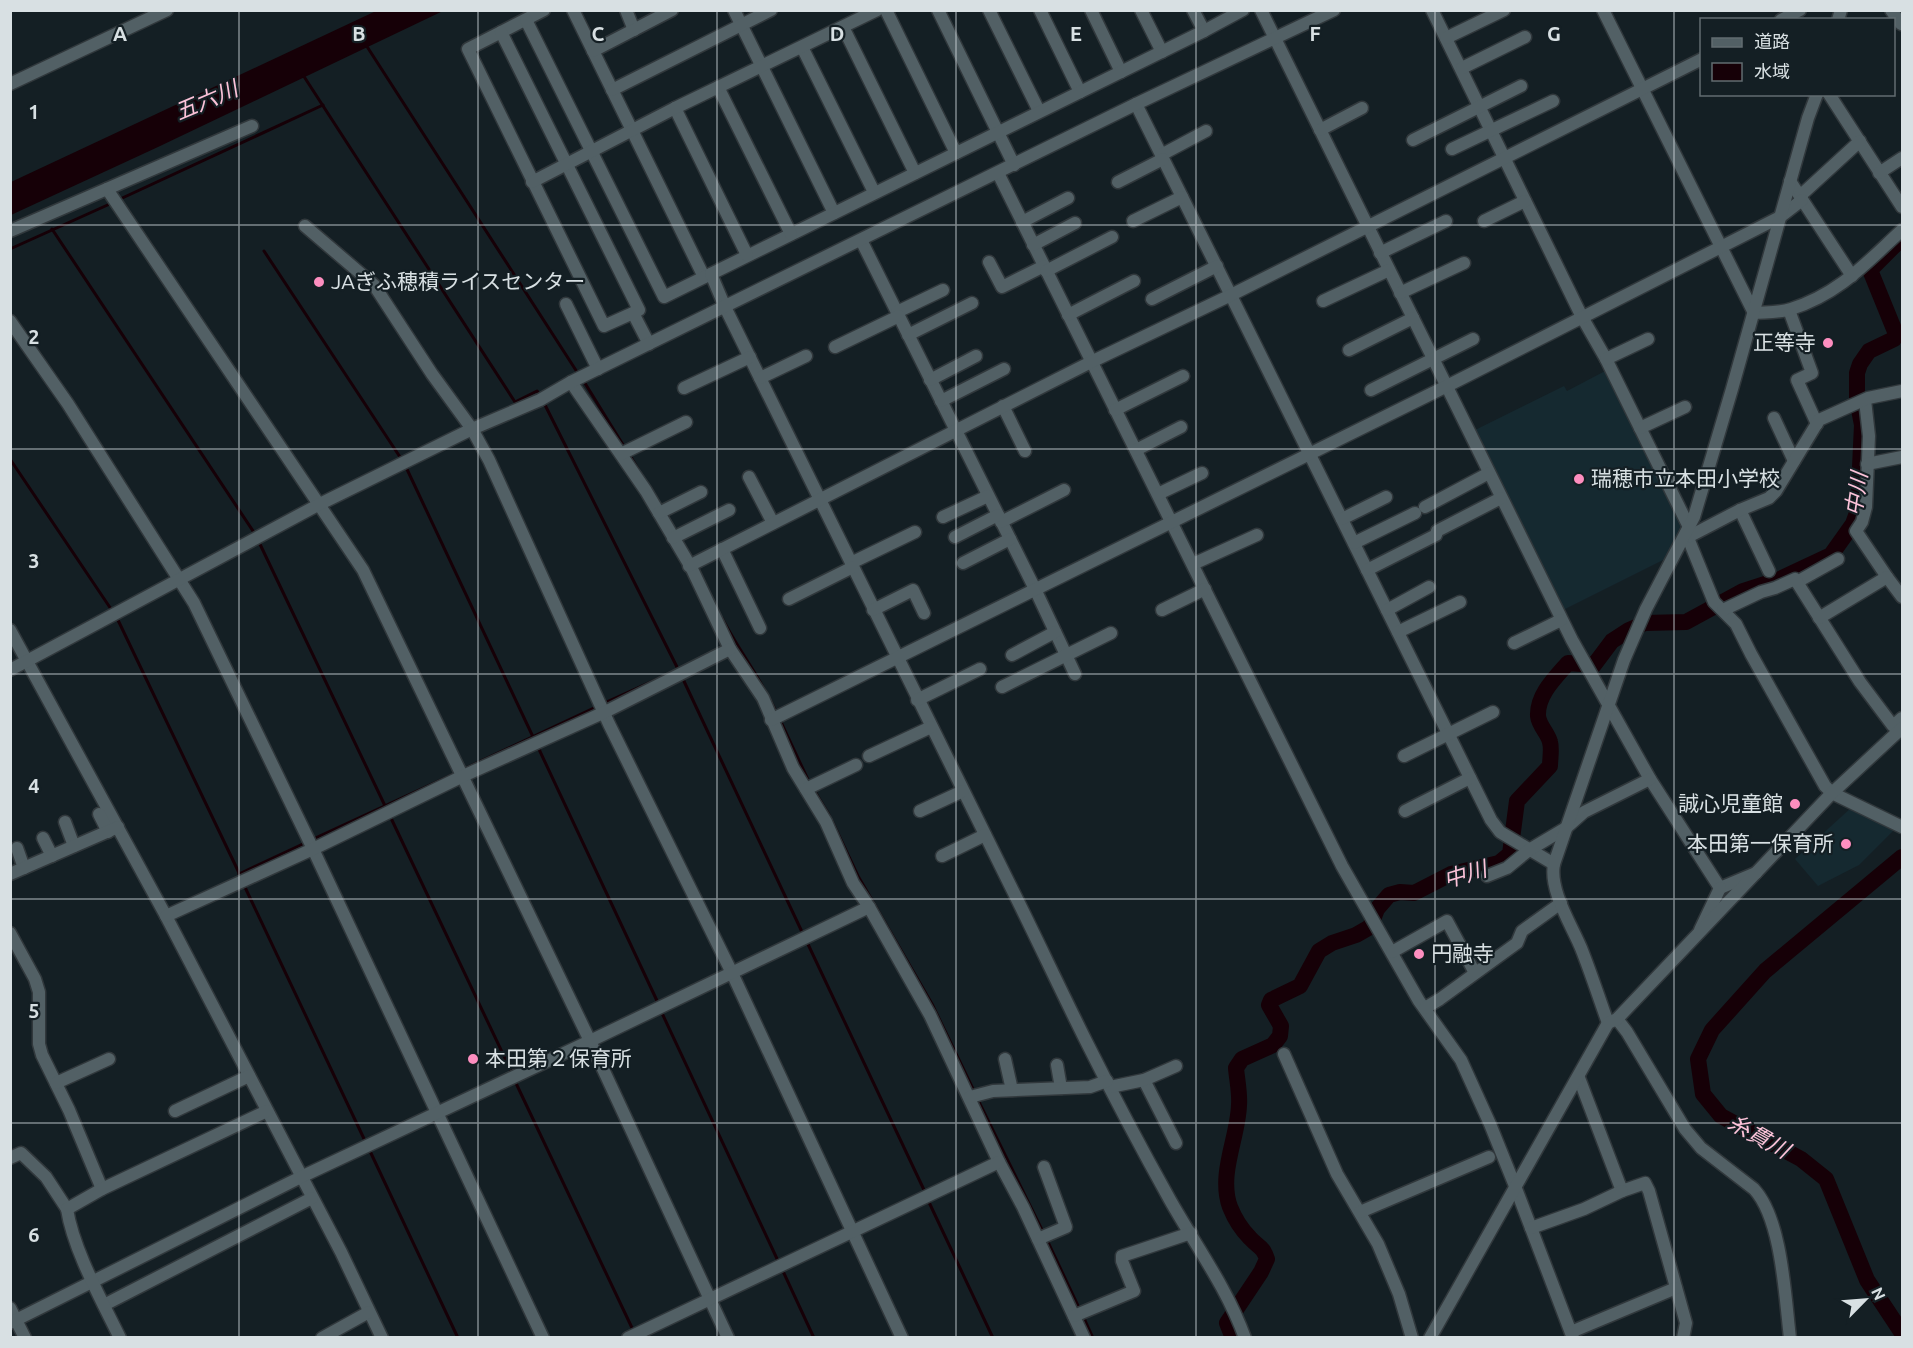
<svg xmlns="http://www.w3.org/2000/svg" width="1913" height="1348" font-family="Ubuntu,'Noto Sans JP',sans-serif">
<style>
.built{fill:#152930}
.water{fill:#160007}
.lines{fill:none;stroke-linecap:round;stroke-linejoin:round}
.stream{stroke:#160007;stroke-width:3}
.river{stroke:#160007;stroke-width:16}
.minor-casing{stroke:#31383c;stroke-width:15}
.minor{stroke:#526065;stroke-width:12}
.grid{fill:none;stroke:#d8e0e3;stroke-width:1.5;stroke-opacity:0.55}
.poi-dot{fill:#fd8ebf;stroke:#141f24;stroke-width:2}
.labels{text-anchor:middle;stroke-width:4.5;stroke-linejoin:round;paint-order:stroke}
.poi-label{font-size:21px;fill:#d8e0e3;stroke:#141f24;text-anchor:start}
.water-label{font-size:22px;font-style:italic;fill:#fcc3d9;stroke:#141f24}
.grid-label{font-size:20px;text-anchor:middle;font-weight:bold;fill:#d8e0e3;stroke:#141f24;stroke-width:4.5;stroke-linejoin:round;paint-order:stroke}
</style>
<rect width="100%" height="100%" fill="#141f24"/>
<g class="built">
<path d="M1607 370 1685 526 1667 558 1563 610 1473 431 1564 386 1567 391Z"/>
<path d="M1852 807 1895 829 1859 865 1818 886 1795 859Z"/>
</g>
<path class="water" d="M376 11H443L158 147 11 215V182Z"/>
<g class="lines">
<g class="stream">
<path d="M366 45 579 375"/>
<path d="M303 75 515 402 537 391 540 395"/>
<path d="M118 200 323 105"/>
<path d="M52 229 255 534"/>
<path d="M10 249 112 203"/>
<path d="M264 251 402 460"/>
<path d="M583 380 625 448"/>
<path d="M543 401 679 671"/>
<path d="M629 454 638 469"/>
<path d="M10 459 113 612"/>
<path d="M405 465 534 739"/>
<path d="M258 540 387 810"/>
<path d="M117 618 241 877"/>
<path d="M722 618C739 651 762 680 777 714"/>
<path d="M682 677 803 934"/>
<path d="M602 704 664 676"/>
<path d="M780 720 810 784"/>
<path d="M537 745 659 1005"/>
<path d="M464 769 596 707"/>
<path d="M814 790 829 815"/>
<path d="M390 816 512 1073"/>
<path d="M832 821 858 876 932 1004 974 1091"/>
<path d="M311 840 458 772"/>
<path d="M239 874 305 843"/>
<path d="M243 883 366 1143"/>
<path d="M806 940 925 1192"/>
<path d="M661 1011 779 1263"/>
<path d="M514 1079 633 1330"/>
<path d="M978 1100 1044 1234"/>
<path d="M369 1149 458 1338"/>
<path d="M927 1198 993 1338"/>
<path d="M1047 1240 1080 1310"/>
<path d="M782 1269 814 1338"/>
<path d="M1083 1316 1093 1338"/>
</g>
<g class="river">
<path d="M1902 857 1765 971 1712 1030 1698 1059 1703 1094 1721 1116 1801 1159 1826 1179 1867 1280 1902 1333"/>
<path d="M1233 1338 1227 1323 1261 1272 1267 1259C1263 1246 1258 1247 1250 1238 1242 1230 1234 1217 1230 1207 1218 1174 1238 1138 1239 1105 1240 1093 1237 1080 1236 1068L1242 1059 1273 1045 1280 1036 1281 1026 1269 1005 1271 1000 1300 986 1319 951 1332 943 1356 935 1370 927 1377 909 1389 895 1400 892 1414 893 1451 874 1499 863 1510 854 1517 801 1550 766C1550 759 1552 749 1550 742 1548 733 1539 726 1538 716 1537 695 1555 678 1568 663L1594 665 1612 641 1629 630 1645 623 1686 622 1743 591 1780 579 1831 555 1853 524 1858 510 1862 425 1857 399V373L1860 364 1869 351 1894 339 1896 334 1870 270 1902 238"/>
</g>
<g class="minor-casing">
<g id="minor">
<path d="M544 10 468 49 604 326 633 313"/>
<path d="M573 10 704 277"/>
<path d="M626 10 634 30"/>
<path d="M734 10 834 213"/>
<path d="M886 10 956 153"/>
<path d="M938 10 1014 165"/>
<path d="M989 10 1039 111"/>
<path d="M1040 10 1080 92"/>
<path d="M1091 10 1121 72"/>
<path d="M1141 10 1162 52"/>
<path d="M1193 10 1204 31"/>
<path d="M1261 10 1572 640 1650 779 1720 888 1756 873"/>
<path d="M1432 10 1582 317 1606 359 1689 527"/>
<path d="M1603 10 1754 313"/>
<path d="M1891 10 1901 24 1902 23"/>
<path d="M526 20 664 297 1204 31 1243 10"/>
<path d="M1781 20 1800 10"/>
<path d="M1838 20 1841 10"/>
<path d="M843 27 915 173"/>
<path d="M501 32 639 310 633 313 649 344"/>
<path d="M1446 38 1504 10"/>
<path d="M802 47 874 192"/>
<path d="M593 51 672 10"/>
<path d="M1462 68 1525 37"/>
<path d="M10 84 167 10"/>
<path d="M718 87 791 234"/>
<path d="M612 90 771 10"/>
<path d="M1829 94 1902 207"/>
<path d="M1136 104 1491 820 1500 832 1554 864"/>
<path d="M675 108 747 255"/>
<path d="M1320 130 1362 108"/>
<path d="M1413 140 1521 86"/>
<path d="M1452 149 1553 101"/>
<path d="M1161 155 1206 131"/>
<path d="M998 173 1342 866 1419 1001 1461 1060 1490 1124 1515 1186 1573 1338"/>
<path d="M1879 173 1902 158"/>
<path d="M1790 181 1852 276"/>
<path d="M532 182 675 108 877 10"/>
<path d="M1118 182 1163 159"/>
<path d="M107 189 363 570 590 1041 728 1338"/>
<path d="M1800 196 1860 141"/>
<path d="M1133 221 1182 197"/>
<path d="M1484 221 1525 201"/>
<path d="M1022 222 1068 198"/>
<path d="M305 226 374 285 432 374 472 429 489 460 609 724 732 973 902 1338"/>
<path d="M10 231 252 126"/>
<path d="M861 240 1035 589 1075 674"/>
<path d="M1033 245 1075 223"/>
<path d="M1380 253 1446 221"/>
<path d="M989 262 1002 287 1044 266"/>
<path d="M1046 271 1112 237"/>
<path d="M711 274 725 307C820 500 915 692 1010 885 1036 937 1060 989 1086 1041 1113 1095 1141 1148 1170 1200 1196 1246 1227 1288 1245 1338"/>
<path d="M1400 293 1464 263"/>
<path d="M1152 299 1217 266"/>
<path d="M1323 301 1389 270"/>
<path d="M566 304 598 369"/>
<path d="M1789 310 1812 373 1797 380 1817 424"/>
<path d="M897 312 943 290"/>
<path d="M1754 313C1766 312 1779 313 1791 309 1839 294 1866 263 1902 230"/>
<path d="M1068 315 1134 281"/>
<path d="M10 321 68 404 194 603 313 849 543 1338"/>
<path d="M908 335 972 303"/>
<path d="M835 347 899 316"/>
<path d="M1349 350 1413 318"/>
<path d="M1606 359 1648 339"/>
<path d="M760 378 806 356"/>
<path d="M930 380 976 356"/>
<path d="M571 382 646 491 692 569 730 649 763 698 793 768 826 822 853 883 869 907 930 1015 999 1162 1023 1207 1084 1338"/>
<path d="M684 388 750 357"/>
<path d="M1371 390 1473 339"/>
<path d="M1865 400 1869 436 1866 507 1862 522 1856 531 1887 577 1902 597"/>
<path d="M941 401 1004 369"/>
<path d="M1003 406 1025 451"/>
<path d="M1115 410 1183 376"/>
<path d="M1774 418 1794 461"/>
<path d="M1640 428 1685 407"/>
<path d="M1136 450 1181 427"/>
<path d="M621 454 686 422"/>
<path d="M1867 464 1902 457"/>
<path d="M749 477 773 523"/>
<path d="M1158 494 1202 473"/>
<path d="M1425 507 1489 473"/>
<path d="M1740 510 1769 571"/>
<path d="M659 513 701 492"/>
<path d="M943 517 988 496"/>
<path d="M1342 519 1386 497"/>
<path d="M1001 522 1064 490"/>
<path d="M1686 533 1714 602 1736 624 1751 654 1825 786 1832 793 1902 827"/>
<path d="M955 537 998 515"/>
<path d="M1688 537 1740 510 1769 498 1776 491 1819 420 1868 398 1902 391"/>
<path d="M673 538 729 510"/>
<path d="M1354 543 1415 513"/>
<path d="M722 549 760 628"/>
<path d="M851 563 915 532"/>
<path d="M963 563 1010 539"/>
<path d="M1193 564 1257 535"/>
<path d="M689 566 1091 362 1231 295 1702 59"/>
<path d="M1367 570 1436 535 1437 531 1501 498"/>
<path d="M1797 582 1838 559"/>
<path d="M789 599 853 567"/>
<path d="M873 610 913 590 924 613"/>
<path d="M1162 610 1205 589"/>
<path d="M1387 610 1429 587"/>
<path d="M1723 610 1761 592 1775 588 1795 579 1860 682 1893 726 1902 718"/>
<path d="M1819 618 1887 577"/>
<path d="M10 630 166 916 341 1252 382 1338"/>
<path d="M1398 632 1460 602"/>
<path d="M1514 643 1561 620"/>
<path d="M1012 655 1055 632"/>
<path d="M10 670 318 505 472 429 540 400 571 382 1136 104 1334 10"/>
<path d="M1002 687 1111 633"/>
<path d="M917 700 980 669"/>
<path d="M771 720 1447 386 1780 217 1802 200"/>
<path d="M869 756 931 727"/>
<path d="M1404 756 1493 712"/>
<path d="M806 789 856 765"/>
<path d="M920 811 963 791"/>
<path d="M1405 811 1470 778"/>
<path d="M99 814 108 832"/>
<path d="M65 822 74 846"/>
<path d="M43 838 52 856"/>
<path d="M17 848 24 868"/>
<path d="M942 856 985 835"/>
<path d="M10 874 118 827"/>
<path d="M1487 876 1507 868 1529 850 1566 828 1584 812 1650 779"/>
<path d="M166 916 313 849 463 776 605 712 730 649"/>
<path d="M1700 930 1720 888"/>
<path d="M10 933 35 979 39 992V1044L42 1055 69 1110 102 1189"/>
<path d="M1392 952 1447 921 1475 973"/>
<path d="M1425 1008 1440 999 1517 943 1522 931 1561 903"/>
<path d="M1617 1019 1627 1032 1685 1129 1701 1148 1754 1189C1782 1219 1785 1297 1790 1338"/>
<path d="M1608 1023C1599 998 1591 973 1581 948 1571 924 1549 890 1554 864L1624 660 1646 609 1694 517 1732 389 1808 118 1817 94"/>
<path d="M1284 1054 1337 1174 1378 1244 1399 1294 1412 1338"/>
<path d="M1005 1059 1012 1090"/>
<path d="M1057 1065 1061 1088"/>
<path d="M1579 1078 1622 1191 1645 1183 1649 1191 1686 1323 1683 1338"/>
<path d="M1144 1080 1176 1143"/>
<path d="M56 1083 109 1059"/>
<path d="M1110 1087 1144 1080 1176 1066"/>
<path d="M970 1097 993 1091 1090 1087 1107 1081"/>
<path d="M175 1111 249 1076"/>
<path d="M10 1158 21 1153 46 1177 67 1209"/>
<path d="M1360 1212 1489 1157"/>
<path d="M1531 1228 1584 1209 1622 1191"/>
<path d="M1038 1239 1066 1227 1044 1167"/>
<path d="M104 1305 312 1198"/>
<path d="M10 1308 25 1338"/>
<path d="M1074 1316 1134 1291 1122 1261V1256L1191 1233"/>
<path d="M10 1323 301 1177 590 1041 869 907"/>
<path d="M1571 1332 1676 1288"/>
<path d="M120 1338C102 1301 73 1249 67 1209L102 1189 267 1111"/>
<path d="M322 1338 369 1312"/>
<path d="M628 1338 999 1162"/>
<path d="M1430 1338 1608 1023 1617 1019 1832 793 1902 728"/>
</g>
</g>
<use href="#minor" class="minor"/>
</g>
<path class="grid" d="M239 10V1338M478 10V1338M717 10V1338M956 10V1338M1196 10V1338M1435 10V1338M1674 10V1338M10 225H1902M10 449H1902M10 674H1902M10 899H1902M10 1123H1902"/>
<g class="poi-dot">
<circle cx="319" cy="282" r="6"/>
<circle cx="1828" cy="343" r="6"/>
<circle cx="1579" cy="479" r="6"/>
<circle cx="1795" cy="804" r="6"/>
<circle cx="1846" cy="844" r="6"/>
<circle cx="1419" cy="954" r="6"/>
<circle cx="473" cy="1059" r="6"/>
</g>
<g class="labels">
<g class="poi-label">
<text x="331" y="289">JAぎふ穂積ライスセンター</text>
<text x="1816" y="350" text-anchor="end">正等寺</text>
<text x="1591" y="486">瑞穂市立本田小学校</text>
<text x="1783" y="811" text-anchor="end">誠心児童館</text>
<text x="1834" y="851" text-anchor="end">本田第一保育所</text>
<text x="1431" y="961">円融寺</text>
<text x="485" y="1066">本田第２保育所</text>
</g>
<g class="water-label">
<text transform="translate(206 100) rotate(-23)" y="8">五六川</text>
<text transform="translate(1856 494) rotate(-82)" y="8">中川</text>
<text transform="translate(1465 874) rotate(-17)" y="8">中川</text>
<text transform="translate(1759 1136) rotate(29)" y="8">糸貫川</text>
</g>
</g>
<g class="grid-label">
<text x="120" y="41">A</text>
<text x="359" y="41">B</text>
<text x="598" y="41">C</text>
<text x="837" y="41">D</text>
<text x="1076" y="41">E</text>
<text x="1315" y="41">F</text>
<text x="1554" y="41">G</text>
<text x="34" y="119">1</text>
<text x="34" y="344">2</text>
<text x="34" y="568">3</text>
<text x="34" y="793">4</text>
<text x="34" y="1018">5</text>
<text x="34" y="1242">6</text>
</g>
<rect width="1913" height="1348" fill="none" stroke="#d8e0e3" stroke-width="24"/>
<rect x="1700" y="18" width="195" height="78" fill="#141f24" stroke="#626c70" stroke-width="1.5"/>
<rect x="1712" y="38" width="30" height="9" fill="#526065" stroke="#626c70" stroke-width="1.5"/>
<text x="1754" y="48" font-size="18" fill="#d8e0e3">道路</text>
<rect x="1712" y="63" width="30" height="18" fill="#160007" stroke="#626c70" stroke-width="1.5"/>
<text x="1754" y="78" font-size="18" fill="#d8e0e3">水域</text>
<g transform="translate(1865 1300) rotate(65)" stroke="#141f24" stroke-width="4.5" paint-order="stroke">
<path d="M0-4.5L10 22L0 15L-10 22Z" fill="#d8e0e3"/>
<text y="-9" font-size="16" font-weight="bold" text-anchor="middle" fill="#d8e0e3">N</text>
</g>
</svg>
